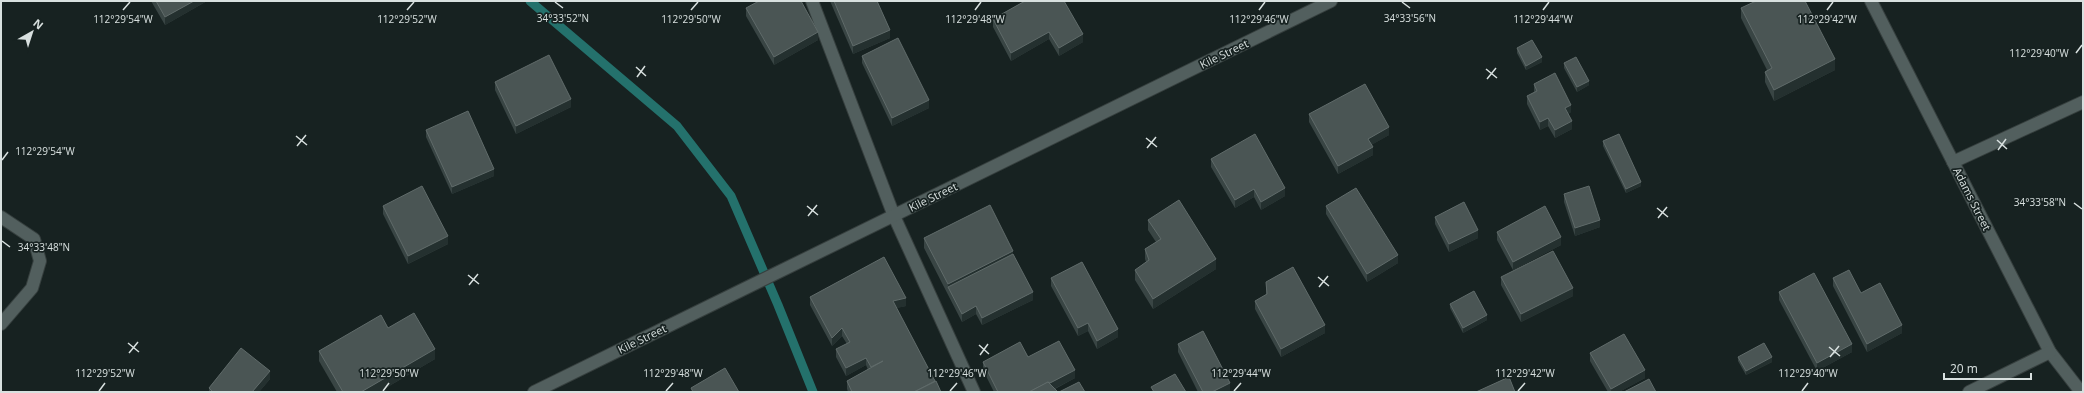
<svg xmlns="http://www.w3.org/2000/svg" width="2084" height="393" font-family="'Open Sans',sans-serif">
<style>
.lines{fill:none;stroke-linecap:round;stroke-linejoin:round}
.stream{stroke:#24716c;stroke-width:9}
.lane-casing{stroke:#363f3e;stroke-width:14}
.street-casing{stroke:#363f3e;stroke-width:14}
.lane{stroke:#525f5e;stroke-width:12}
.street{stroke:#525f5e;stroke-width:12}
.wall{fill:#394544}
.shaded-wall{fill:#24302f}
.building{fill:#4a5554;stroke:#606b6a}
.ticks{fill:none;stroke:#d8e0df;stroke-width:1.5}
.labels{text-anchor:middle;stroke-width:3.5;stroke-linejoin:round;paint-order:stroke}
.street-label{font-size:11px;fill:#d8e0df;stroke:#172221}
.ticks-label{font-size:10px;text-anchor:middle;fill:#d8e0df;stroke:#172221;stroke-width:3.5;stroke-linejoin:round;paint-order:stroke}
</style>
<rect width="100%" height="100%" fill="#172221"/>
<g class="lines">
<path class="stream" d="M530 1 677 126 731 196 778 305 813 392"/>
<g class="lane-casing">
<g id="lane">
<path d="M812 1 894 216 974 392"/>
<path d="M1 217 34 239 40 261 32 288 1 324"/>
</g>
</g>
<g class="street-casing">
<g id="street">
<path d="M1871 1 2050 352 2081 392"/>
<path d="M1953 162 2083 102"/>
<path d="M534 392 1331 1"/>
<path d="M1969 392 2050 352"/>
</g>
</g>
<use href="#lane" class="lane"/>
<use href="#street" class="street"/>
</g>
<g class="wall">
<path d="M151 1H207L165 25Z"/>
<path d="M830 1H877L890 38 853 54Z"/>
<path d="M1025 1 1083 42 1059 56 1049 39 1011 61 993 27V19Z"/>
<path d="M746 8 818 40 774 65 746 16Z"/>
<path d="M1741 8 1835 70 1774 101 1765 82V72L1767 70 1741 18Z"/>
<path d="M1517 48 1542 62 1526 70 1517 53Z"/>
<path d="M862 56 929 108 892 126 862 63Z"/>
<path d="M1564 63 1589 85 1577 92 1564 68Z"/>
<path d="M495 82 571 107 516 134 495 90Z"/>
<path d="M1534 84 1571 112 1568 114 1572 129 1555 138 1548 126 1540 130 1527 104V96L1534 92Z"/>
<path d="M1309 114 1389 135 1371 145 1373 155 1338 174 1309 122Z"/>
<path d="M426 130 494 176 452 194 426 137Z"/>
<path d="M1603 141 1641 186 1626 193 1603 146Z"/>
<path d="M1211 159 1285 196 1261 210 1254 197 1235 208 1211 167Z"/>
<path d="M1564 194 1600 227 1575 236 1564 202Z"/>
<path d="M383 206 448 244 408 264 383 214Z"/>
<path d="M1326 206 1398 263 1367 282 1326 214Z"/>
<path d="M1435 217 1478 238 1449 252 1435 224Z"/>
<path d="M1148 220 1216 269 1153 309 1135 280V270L1146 262 1145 259V249L1156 242 1148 230Z"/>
<path d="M1497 232 1561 245 1513 270 1497 240Z"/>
<path d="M924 238 1013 254 1033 300 982 325 976 314 962 322 924 248Z"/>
<path d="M1501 277 1573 296 1521 322 1501 285Z"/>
<path d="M1051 278 1118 337 1097 349 1088 331 1078 336 1051 286Z"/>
<path d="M1833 278 1902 333 1867 352 1833 286Z"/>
<path d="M1266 282 1325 333 1281 357 1255 309V301L1266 295Z"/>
<path d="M1779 292 1852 352 1817 371 1779 300Z"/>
<path d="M810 297 906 306 896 308 941 392H848L847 389V381L868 370 866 365 846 376 836 357V349L847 344 842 336 832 346 810 305Z"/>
<path d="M1450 304 1487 320 1463 333 1450 308Z"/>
<path d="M388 328 435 359 379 392H337L319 361V351Z"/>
<path d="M1178 344 1230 391 1227 392H1198L1178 352Z"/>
<path d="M1590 353 1645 378 1619 392H1608L1590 361Z"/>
<path d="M1028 357 1075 378 1055 389 1058 392H994L983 370V362Z"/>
<path d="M1738 357 1772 362 1746 375 1738 361Z"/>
<path d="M270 379 259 392H209V388Z"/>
</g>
<g class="shaded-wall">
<path d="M194 1H207L165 25V17Z"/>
<path d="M890 30V38L853 54V46Z"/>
<path d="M818 32V40L774 65V57Z"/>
<path d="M1049 32V39L1011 61V53Z"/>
<path d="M1083 34V42L1059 56V48Z"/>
<path d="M1542 57V62L1526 70V66Z"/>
<path d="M1835 59V70L1774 101V90Z"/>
<path d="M1589 81V85L1577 92V87Z"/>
<path d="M571 99V107L516 134V126Z"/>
<path d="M929 100V108L892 126V118Z"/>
<path d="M1571 105V112L1565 116V108Z"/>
<path d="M1548 118V126L1540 130V122Z"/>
<path d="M1572 121V129L1555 138V130Z"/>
<path d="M1389 127V135L1368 147V139Z"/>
<path d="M1373 147V155L1338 174V166Z"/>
<path d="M494 169V176L452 194V187Z"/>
<path d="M1641 182V186L1626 193V189Z"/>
<path d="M1285 188V196L1261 210V202Z"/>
<path d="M1254 189V197L1235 208V200Z"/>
<path d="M1600 220V227L1575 236V228Z"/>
<path d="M1478 230V238L1449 252V244Z"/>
<path d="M448 236V244L408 264V256Z"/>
<path d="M1561 237V245L1513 270V262Z"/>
<path d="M1013 251V261L948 287V294V284Z"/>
<path d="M1398 255V263L1367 282V274Z"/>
<path d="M1216 259V269L1153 309V299Z"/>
<path d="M1573 288V296L1521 322V314Z"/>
<path d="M1033 292V300L982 325V318Z"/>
<path d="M906 298V306L893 309V301Z"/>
<path d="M976 306V314L962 322V314Z"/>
<path d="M1487 315V320L1463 333V328Z"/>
<path d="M1088 323V331L1078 336V328Z"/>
<path d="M1325 325V333L1281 357V349Z"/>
<path d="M1902 325V333L1867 352V344Z"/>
<path d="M842 328V336L832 346V338Z"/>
<path d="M1118 329V337L1097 349V341Z"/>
<path d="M1852 344V352L1817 371V363Z"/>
<path d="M435 349V359L379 392H361Z"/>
<path d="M1772 357V362L1746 375V371Z"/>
<path d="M866 358V365L846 376V368Z"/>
<path d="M1075 370V378L1048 392H1033Z"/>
<path d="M1645 370V378L1619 392H1611V389Z"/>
<path d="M270 371V379L259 392H252Z"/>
<path d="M1230 383V391L1227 392H1212Z"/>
</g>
<g class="building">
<path d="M156 1H194L165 17Z"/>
<path d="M759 1H801L818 32 774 57 746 8Z"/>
<path d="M834 1H877L890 30 853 46Z"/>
<path d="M1025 1H1064L1083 34 1059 48 1049 32 1011 53 993 19Z"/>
<path d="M1756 1H1805L1835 59 1774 90 1765 72 1772 68 1741 8Z"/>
<path d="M898 38 929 100 892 118 862 56Z"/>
<path d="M1532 40 1542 57 1526 66 1517 48Z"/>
<path d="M549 55 571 99 516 126 495 82Z"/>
<path d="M1576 57 1589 81 1577 87 1564 63Z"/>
<path d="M1555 73 1571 105 1565 108 1572 121 1555 130 1548 118 1540 122 1527 96 1537 91 1534 84Z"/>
<path d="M1365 84 1389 127 1368 139 1373 147 1338 166 1309 114Z"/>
<path d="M468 111 494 169 452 187 426 130Z"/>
<path d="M1255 134 1285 188 1261 202 1254 189 1235 200 1211 159Z"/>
<path d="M1619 134 1641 182 1626 189 1603 141Z"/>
<path d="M422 186 448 236 408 256 383 206Z"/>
<path d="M1589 186 1600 220 1575 228 1564 194Z"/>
<path d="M1356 188 1398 255 1367 274 1326 206Z"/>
<path d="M1179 200 1216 259 1153 299 1135 270 1149 260 1145 249 1161 239 1148 220Z"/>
<path d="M1464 202 1478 230 1449 244 1435 217Z"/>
<path d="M990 205 1013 251 948 284 924 238Z"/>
<path d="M1545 206 1561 237 1513 262 1497 232Z"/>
<path d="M1553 251 1573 288 1521 314 1501 277Z"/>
<path d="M1013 254 1033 292 982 318 976 306 962 314 948 287Z"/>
<path d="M884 257 906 298 893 301 935 381 914 392H852L847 381 883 361 871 367 866 358 846 368 836 349 850 342 842 328 832 338 810 297Z"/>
<path d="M1082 262 1118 329 1097 341 1088 323 1078 328 1051 278Z"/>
<path d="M1293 267 1325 325 1281 349 1255 301 1267 294 1266 282Z"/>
<path d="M1849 270 1861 293 1880 283 1902 325 1867 344 1833 278Z"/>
<path d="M1814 273 1852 344 1817 363 1779 292Z"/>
<path d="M1474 291 1487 315 1463 328 1450 304Z"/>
<path d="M414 313 435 349 361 392H343L319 351 381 315 388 328Z"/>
<path d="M1203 331 1230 383 1212 392H1203L1178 344Z"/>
<path d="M1624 334 1645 370 1611 389 1590 353Z"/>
<path d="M1059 341 1075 370 1050 383 1048 382 1029 392H998L983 362 1020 342 1028 357Z"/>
<path d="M1764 343 1772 357 1746 371 1738 357Z"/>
<path d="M241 348 270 371 252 392H213L209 388Z"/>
<path d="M725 368 739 392H693L691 388Z"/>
<path d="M1175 374 1186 392H1154L1151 387Z"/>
<path d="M1509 377 1515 392H1476Z"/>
<path d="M1649 379 1656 392H1624Z"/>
<path d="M936 381 941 392H914Z"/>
<path d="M1048 382 1058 392H1029Z"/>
<path d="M1079 382 1085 392H1059Z"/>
</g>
<path class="ticks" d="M555 2 563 8M1402 2 1410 8M123 10 130 2M407 10 414 2M691 10 698 2M975 10 981 2M1259 10 1265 2M1543 10 1549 2M1827 10 1833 2M2076 53 2082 45M636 67 646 76M1486 69 1497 78M637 77 645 66M1487 79 1496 68M296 136 307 145M1146 138 1157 147M1997 140 2007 149M297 146 306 135M1147 148 1156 137M1998 150 2006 139M2 160 8 152M2074 203 2082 209M807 206 818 215M1657 208 1668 217M808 216 817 205M1658 218 1667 207M2 241 10 247M468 275 479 284M1318 277 1329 286M469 285 478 274M1319 287 1328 276M128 343 139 352M979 345 989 354M1829 347 1840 356M129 353 138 342M980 355 988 344M1830 357 1839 346M99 391 105 383M383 391 389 383M666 391 673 383M950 391 957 383M1234 391 1241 383M1518 391 1525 383M1802 391 1808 383"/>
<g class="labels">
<g class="street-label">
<text transform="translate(1224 54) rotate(-26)" y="4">Kile Street</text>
<text transform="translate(933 197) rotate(-26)" y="4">Kile Street</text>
<text transform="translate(1972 199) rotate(63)" y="4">Adams Street</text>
<text transform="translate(642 339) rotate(-26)" y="4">Kile Street</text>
</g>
</g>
<g class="ticks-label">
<text x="563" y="22">34°33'52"N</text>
<text x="1410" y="22">34°33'56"N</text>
<text x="123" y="23">112°29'54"W</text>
<text x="691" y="23">112°29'50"W</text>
<text x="975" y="23">112°29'48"W</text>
<text x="407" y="23">112°29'52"W</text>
<text x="1259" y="23">112°29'46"W</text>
<text x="1543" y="23">112°29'44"W</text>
<text x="1827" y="23">112°29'42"W</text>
<text x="2039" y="57">112°29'40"W</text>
<text x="45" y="155">112°29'54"W</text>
<text x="2040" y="206">34°33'58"N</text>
<text x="44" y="251">34°33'48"N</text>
<text x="105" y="377">112°29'52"W</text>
<text x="389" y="377">112°29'50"W</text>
<text x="673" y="377">112°29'48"W</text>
<text x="957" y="377">112°29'46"W</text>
<text x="1241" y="377">112°29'44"W</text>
<text x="1525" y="377">112°29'42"W</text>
<text x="1808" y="377">112°29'40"W</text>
</g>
<rect width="2084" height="393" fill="none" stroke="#d8e0df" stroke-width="4"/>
<g transform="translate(32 32) rotate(39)" stroke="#172221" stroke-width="3" paint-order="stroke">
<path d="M0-3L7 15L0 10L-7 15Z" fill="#d8e0df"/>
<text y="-6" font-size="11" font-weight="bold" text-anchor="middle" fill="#d8e0df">N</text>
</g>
<path d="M1944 373v6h87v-6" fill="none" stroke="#d8e0df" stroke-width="2"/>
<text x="1950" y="373" font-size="12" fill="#d8e0df" stroke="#172221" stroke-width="3" paint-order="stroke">20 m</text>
</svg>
